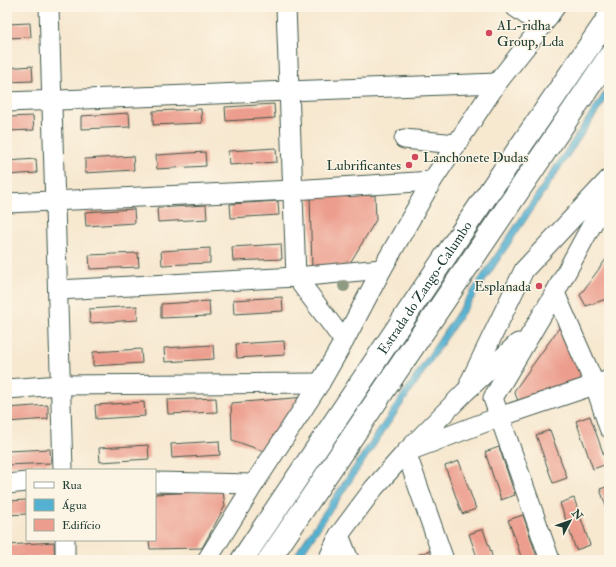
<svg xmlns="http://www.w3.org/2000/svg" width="616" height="567" font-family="'IM FELL Double Pica',serif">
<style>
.water{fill:#54b1d2;stroke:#3a7783}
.building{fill:#ec9d8d}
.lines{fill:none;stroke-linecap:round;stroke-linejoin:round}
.minor-casing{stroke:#3f574b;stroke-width:21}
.major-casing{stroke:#3f574b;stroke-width:24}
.minor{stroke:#fff;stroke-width:19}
.major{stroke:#fff;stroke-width:22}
.tree{fill:#8e9a82}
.poi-dot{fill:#d1495b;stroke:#fcf5e5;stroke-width:1.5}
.labels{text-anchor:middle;stroke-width:3;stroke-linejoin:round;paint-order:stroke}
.poi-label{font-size:14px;fill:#1f3d34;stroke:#fcf5e5;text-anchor:start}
.street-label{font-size:14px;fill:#1f3d34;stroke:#fcf5e5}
</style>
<rect width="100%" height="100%" fill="#fcf5e5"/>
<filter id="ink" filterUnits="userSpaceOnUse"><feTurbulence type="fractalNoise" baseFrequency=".025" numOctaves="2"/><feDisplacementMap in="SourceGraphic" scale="8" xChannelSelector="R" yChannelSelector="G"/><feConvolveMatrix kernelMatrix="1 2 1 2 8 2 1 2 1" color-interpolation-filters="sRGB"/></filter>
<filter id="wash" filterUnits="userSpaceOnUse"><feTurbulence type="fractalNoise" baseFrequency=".012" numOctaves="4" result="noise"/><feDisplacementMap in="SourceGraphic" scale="16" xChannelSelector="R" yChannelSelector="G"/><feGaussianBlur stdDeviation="0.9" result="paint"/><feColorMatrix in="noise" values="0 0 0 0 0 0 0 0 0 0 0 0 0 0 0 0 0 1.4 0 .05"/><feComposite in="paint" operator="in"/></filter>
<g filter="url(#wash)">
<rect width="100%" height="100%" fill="#f7e8d0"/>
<path class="water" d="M609 85V96L299 560H291Z"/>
<g id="blocks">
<g class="building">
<path d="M30 23 31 37 7 38V24Z"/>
<path d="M32 66 33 81 7 82V68Z"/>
<path d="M274 104 275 118 226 121 225 107Z"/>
<path d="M201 109 202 123 153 125V111Z"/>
<path d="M129 113 130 127 81 129V116Z"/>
<path d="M33 116 34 130 7 131V117Z"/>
<path d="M276 148 277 162 229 165 228 151Z"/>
<path d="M205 152 206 166 157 169 156 155Z"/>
<path d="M133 156 134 170 85 173V159Z"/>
<path d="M36 159 37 173 7 175V161Z"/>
<path d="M375 195 376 220 347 268 312 269 310 197Z"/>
<path d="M278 201 279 215 231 218 230 204Z"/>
<path d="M206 205 207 219 158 222 157 208Z"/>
<path d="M134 209 135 223 86 226 85 212Z"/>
<path d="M281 244 282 259 233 261 232 247Z"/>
<path d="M210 248V263L162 265 161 251Z"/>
<path d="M138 253 139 267 90 269 89 255Z"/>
<path d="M609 255V298L586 306 580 295Z"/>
<path d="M282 297 283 311 234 314 233 300Z"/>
<path d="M209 301 210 316 161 318V304Z"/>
<path d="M137 306 138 320 90 323 89 309Z"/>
<path d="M564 321 587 381 519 403 514 391Z"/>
<path d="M284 341 285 355 237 358 236 344Z"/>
<path d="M213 345 214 359 165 362 164 348Z"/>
<path d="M141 349 142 363 93 366V352Z"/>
<path d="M306 397 269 453 232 440 231 403Z"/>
<path d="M216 398 217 412 168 414 167 400Z"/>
<path d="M144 402 145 416 96 419 95 405Z"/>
<path d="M48 405V419L7 422V408Z"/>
<path d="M590 416 607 464 593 469 576 421Z"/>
<path d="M550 430 567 478 553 483 536 435Z"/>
<path d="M219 441 220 455 172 458 171 444Z"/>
<path d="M148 445 149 459 100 462 99 448Z"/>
<path d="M499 447 515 495 501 500 485 452Z"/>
<path d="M50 449 51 463 7 465V451Z"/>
<path d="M459 461 476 509 462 514 445 466Z"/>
<path d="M609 486V515L600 489Z"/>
<path d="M223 491 225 506 202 548 150 549 149 540H155V494Z"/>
<path d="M574 498 590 545 576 550 560 503Z"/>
<path d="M27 500V514L7 515V501Z"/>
<path d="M523 515 538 560H522L517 544 508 520Z"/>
<path d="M483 529 491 552 493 560H478L469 534Z"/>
<path d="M54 542 55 556 7 559V545Z"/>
<path d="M432 550 435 560H419L417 555Z"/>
</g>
</g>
</g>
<g filter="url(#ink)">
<use href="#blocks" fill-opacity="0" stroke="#3f574b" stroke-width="1"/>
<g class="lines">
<g class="minor-casing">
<g id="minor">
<path d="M49 7 63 470"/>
<path d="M286 7 296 277 344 341"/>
<path d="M515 7 542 26"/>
<path d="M7 102 497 83"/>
<path d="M404 139 456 144"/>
<path d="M7 203 293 190 432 181"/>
<path d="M58 290 296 277 382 269"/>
<path d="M555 293 595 385 609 428"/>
<path d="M470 382 524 270 609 179"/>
<path d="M7 389 60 385 320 383"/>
<path d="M155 482 254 484"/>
<path d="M7 484 27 482"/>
<path d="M65 540V560"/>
<path d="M207 560 254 484 320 383 344 341 382 269 432 181 497 83 542 26 555 7"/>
<path d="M328 560 339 535"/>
<path d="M349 560 339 535 374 488 406 452 499 417 609 380"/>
<path d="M444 560 406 452 465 392 518 343"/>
<path d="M550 560 493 398 555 293 609 193"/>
</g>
</g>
<g class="major-casing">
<g id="major">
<path id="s1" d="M242 560 461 233 609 17"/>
<path d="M269 560 609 57"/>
</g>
</g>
<use href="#minor" class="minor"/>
<use href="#major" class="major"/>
</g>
<circle class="tree" cx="344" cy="286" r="6"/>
</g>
<g class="poi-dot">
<circle cx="489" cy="33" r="4"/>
<circle cx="415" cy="157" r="4"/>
<circle cx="409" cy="165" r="4"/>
<circle cx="539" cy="286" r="4"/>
</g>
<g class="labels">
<g class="poi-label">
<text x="497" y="30">AL-ridha<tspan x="497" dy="16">Group, Lda</tspan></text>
<text x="423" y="162">Lanchonete Dudas</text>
<text x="401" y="170" text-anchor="end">Lubrificantes</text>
<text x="531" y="291" text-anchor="end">Esplanada</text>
</g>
<g class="street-label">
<text dy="5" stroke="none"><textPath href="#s1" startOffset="328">Estrada do Zango-Calumbo</textPath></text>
</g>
</g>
<rect width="616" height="567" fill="none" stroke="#fcf5e5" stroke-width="24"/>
<rect x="26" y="469" width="130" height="72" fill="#fcf5e5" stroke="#a4ab9e"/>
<rect x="34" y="482" width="20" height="6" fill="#ffffff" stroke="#a4ab9e"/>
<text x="62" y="489" font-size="12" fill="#1f3d34">Rua</text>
<rect x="34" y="499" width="20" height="12" fill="#54b1d2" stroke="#a4ab9e"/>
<text x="62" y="509" font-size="12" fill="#1f3d34">Água</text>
<rect x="34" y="519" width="20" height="12" fill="#ec9d8d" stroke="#a4ab9e"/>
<text x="62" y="529" font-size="12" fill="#1f3d34">Edifício</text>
<g transform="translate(570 521) rotate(49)" stroke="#fcf5e5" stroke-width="3" paint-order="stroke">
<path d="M0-3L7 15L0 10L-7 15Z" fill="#1f3d34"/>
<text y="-6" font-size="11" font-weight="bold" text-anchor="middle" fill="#1f3d34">N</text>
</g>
</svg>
